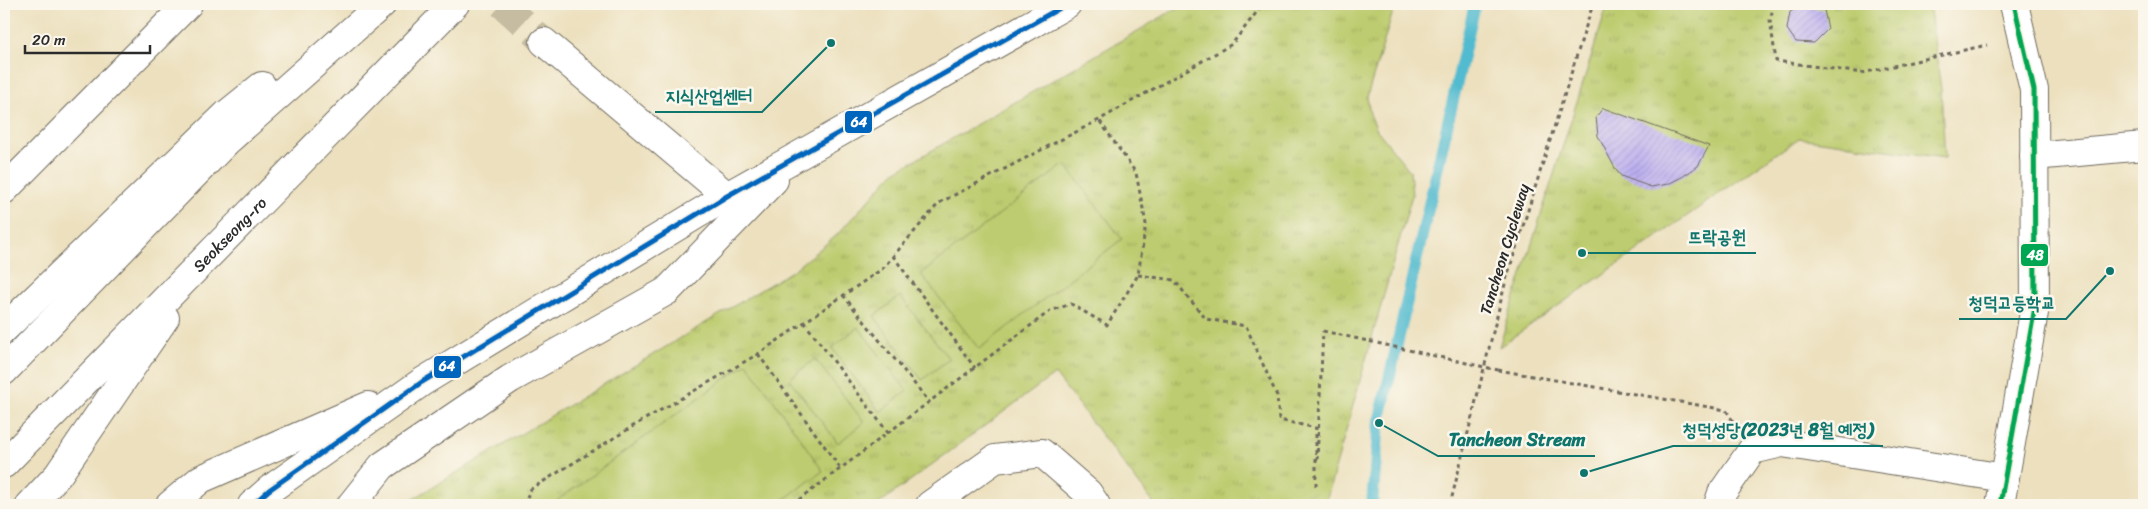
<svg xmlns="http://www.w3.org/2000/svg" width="2148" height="509" font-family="Sriracha,'Poor Story',sans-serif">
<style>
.grass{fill:url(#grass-tufts);stroke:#747c4d}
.garden{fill:#bdcc6f;stroke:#747c4d}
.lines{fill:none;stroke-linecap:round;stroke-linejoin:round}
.stream{stroke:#52bbcf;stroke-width:12}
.building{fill:url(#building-hatch)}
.minor-tunnel{stroke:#c5bca1;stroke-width:28;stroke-dasharray:28 14;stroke-linecap:butt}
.minor-casing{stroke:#6f6a5e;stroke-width:30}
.highway-casing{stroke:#6f6a5e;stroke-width:30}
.path{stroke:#6f6a5e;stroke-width:3;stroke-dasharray:4 4;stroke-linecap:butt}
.minor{stroke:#fff;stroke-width:28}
.highway{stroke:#fff;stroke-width:28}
.path-bridge{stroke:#6f6a5e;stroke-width:3;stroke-dasharray:4 4;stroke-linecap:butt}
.bus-1-casing{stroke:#fbf7ec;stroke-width:9}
.bus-2-casing{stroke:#fbf7ec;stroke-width:9}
.bus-1{stroke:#0065bd;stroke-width:5}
.bus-2{stroke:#00a651;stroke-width:5}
.labels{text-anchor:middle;stroke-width:5;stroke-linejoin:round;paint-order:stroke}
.street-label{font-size:16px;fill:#2b2b2b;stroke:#fbf7ec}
.leader{fill:none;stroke:#0f766e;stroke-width:2}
.callout-dot{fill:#0f766e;stroke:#fbf7ec;stroke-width:2}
.callout-label{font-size:18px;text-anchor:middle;font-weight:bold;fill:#0f766e;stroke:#fbf7ec;stroke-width:5;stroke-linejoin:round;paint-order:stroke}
.line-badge{stroke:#fbf7ec;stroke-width:2}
.badge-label{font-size:14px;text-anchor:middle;font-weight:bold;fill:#fff}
</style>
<defs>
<pattern id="grass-tufts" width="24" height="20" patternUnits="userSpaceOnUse" patternTransform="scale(1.25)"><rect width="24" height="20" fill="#bdcc6f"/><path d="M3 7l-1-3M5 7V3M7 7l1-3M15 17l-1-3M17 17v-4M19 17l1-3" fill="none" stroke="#a3af60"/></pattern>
<pattern id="building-hatch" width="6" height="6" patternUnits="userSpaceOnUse" patternTransform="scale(1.25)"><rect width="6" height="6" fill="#b6a8f2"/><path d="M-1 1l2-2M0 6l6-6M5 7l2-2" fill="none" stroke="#9489c4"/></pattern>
</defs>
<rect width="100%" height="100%" fill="#fbf7ec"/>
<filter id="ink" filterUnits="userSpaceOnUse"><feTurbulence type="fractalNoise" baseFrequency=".02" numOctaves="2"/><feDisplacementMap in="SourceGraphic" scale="10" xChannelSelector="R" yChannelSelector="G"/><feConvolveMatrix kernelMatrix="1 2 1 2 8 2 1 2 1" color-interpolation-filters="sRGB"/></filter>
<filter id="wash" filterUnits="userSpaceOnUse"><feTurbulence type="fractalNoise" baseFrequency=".0096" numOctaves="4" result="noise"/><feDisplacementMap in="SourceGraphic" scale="20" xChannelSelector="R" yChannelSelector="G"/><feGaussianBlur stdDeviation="1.12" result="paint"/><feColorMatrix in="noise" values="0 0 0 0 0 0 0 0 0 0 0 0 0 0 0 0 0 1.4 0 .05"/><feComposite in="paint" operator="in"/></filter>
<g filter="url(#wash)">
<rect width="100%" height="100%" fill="#ece0be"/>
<g class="grass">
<path d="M1184 4H1394L1395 5 1367 97 1370 114 1377 130 1410 171 1412 195 1325 505H1155L1055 374 877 505H403L792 271 836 236 893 173Z"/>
<path d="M1608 4H1929L1941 89 1945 158 1799 138 1499 347Z"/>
</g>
<g class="garden">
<path d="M1065 164 1122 239 979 349 921 274Z"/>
<path d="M900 296 949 359 922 380 874 316Z"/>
<path d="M858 327 907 391 880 412 832 348Z"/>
<path d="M815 359 864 422 838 443 789 379Z"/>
<path d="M747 363 823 471 776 505H551Z"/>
</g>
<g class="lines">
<path class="stream" d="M1372 505 1379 423 1475 4"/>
</g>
<g id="blocks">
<g class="building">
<path d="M1802 5 1824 10 1828 29 1814 43 1796 42 1787 29 1790 12Z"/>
<path d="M1603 108 1709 146 1698 166 1682 177 1668 184 1651 187 1637 182 1621 176 1616 170 1598 136 1596 117Z"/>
</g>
</g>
</g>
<g filter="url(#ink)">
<use href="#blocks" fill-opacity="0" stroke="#6f6a5e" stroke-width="1"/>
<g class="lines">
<path class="minor-tunnel" d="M502 4 544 42"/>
<g class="minor-casing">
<g id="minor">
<path d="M544 42 727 196"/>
<path d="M2034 156 2144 146"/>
<path d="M4 190 188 4"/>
<path d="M170 505 201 479 368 406"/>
<path d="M252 505 269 490 422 382 727 196 1067 4"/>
<path d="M351 505 382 466 510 379 667 291 774 180"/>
<path d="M930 505 995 459 1042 453 1088 493 1096 505"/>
<path d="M1718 505 1722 493 1752 450 1782 443 2005 478"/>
<path d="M2000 505 2035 307 2034 90 2014 4"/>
</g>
</g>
<g class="highway-casing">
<g id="highway">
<path d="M4 329 226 115 262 86"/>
<path d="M4 371 226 142 382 4"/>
<path id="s1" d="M4 464 455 4"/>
<path d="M30 505 58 475 165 318"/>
</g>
</g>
<g class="path">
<path d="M1774 4 1770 20 1776 61 1862 73 1987 45"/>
<path d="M893 256 975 368"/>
<path d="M1138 275 1174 280 1206 319 1246 326 1277 396 1279 420 1316 428V486"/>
<path d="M843 295 930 403"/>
<path d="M804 322 889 434"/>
<path d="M758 354 841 469"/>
<path d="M1498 370 1726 410 1733 421"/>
<path d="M1317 460 1323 331"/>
<path d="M523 505 531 489 640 422 758 354 882 269 939 203 1099 120 1232 44 1263 4"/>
<path d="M792 505 1050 311 1071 304 1107 325 1138 275 1146 224 1136 173 1099 120"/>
<path d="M1450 505 1506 280 1593 4"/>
</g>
<use href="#minor" class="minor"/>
<use href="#highway" class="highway"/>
<path class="path-bridge" d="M1323 331 1498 370"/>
<g class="bus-1-casing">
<path id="bus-1" d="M252 505 269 490 422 382 727 196 1067 4"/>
</g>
<g class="bus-2-casing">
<path id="bus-2" d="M2000 505 2035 307 2034 90 2014 4"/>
</g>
<use href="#bus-1" class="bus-1"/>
<use href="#bus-2" class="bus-2"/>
</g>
</g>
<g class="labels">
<g class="street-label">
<text dy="6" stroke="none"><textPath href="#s1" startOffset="322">Seokseong-ro</textPath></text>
<text transform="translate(1504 249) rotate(-73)" y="6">Tancheon Cycleway</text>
</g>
</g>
<path class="leader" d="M831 43L762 112H655M1582 253L1678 253H1756M2110 271L2066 319H1959M1584 473L1673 446H1883M1379 423L1438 456H1595"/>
<g class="callout-dot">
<circle cx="831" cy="43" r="5"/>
<circle cx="1582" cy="253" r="5"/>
<circle cx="2110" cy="271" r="5"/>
<circle cx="1584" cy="473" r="5"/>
<circle cx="1379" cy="423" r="5"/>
</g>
<g class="callout-label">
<text x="709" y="102">지식산업센터</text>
<text x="1717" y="243">뜨락공원</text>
<text x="2012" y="309">청덕고등학교</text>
<text x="1778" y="436">청덕성당(2023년 8월 예정)</text>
<text x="1517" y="446">Tancheon Stream</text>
</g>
<g class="line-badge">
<rect x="844" y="110" width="29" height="24" rx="5" fill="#0065bd"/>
<rect x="2020" y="243" width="29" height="24" rx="5" fill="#00a651"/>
<rect x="433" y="355" width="29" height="24" rx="5" fill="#0065bd"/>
</g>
<g class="badge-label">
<text x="859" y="127">64</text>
<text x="2035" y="260">48</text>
<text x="447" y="371">64</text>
</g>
<rect width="2148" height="509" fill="none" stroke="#fbf7ec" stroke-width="20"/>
<path d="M25 45v8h125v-8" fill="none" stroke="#2b2b2b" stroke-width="2.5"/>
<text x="32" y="45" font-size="15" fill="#2b2b2b" stroke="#fbf7ec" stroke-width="4" paint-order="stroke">20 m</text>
</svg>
